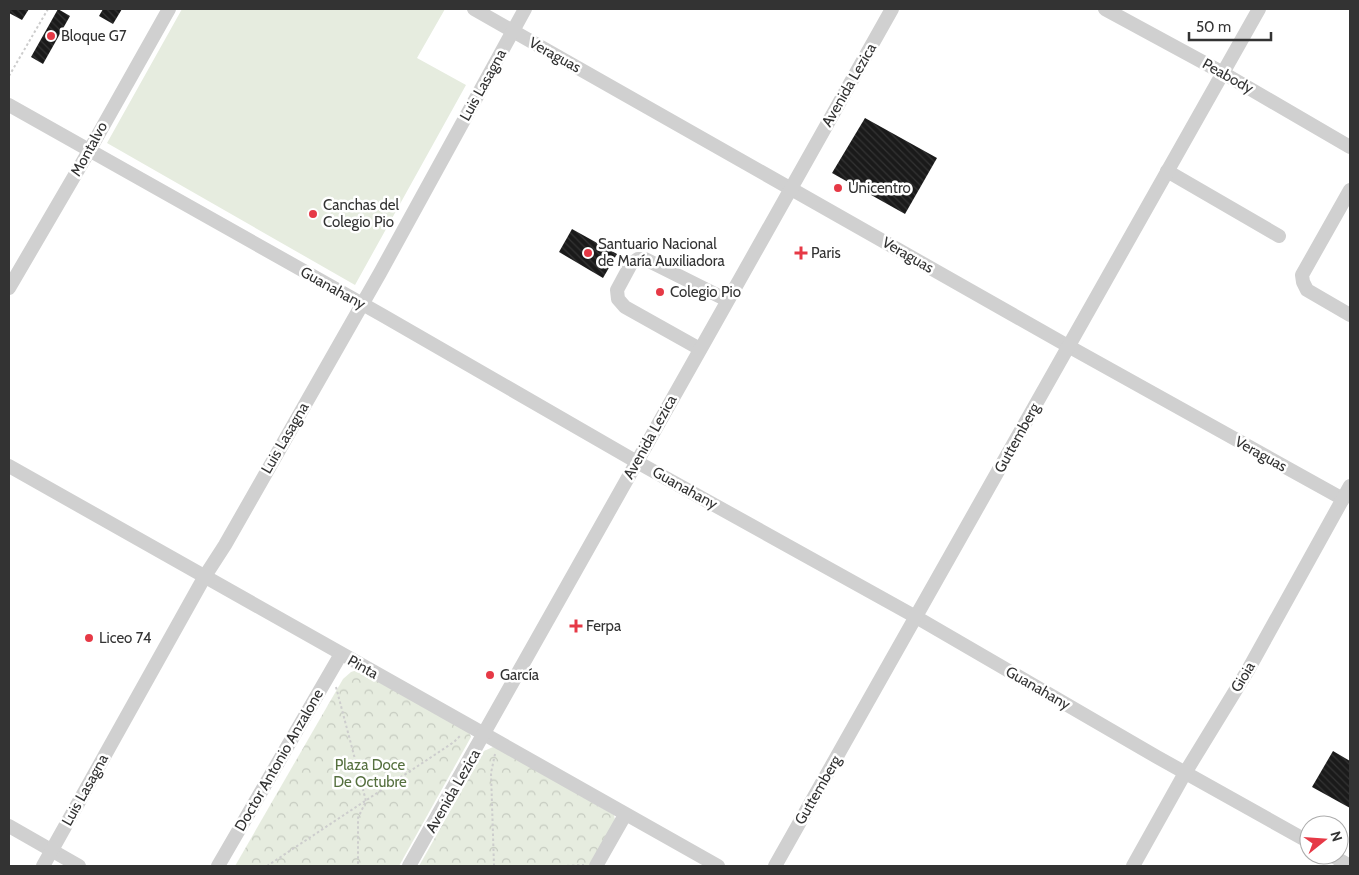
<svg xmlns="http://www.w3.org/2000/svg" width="1359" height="875" font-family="Cabin,sans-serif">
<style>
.park{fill:url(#park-crowns)}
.pitch{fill:#e6ecdf}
.building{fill:url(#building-back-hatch)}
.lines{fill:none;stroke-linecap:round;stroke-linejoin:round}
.path{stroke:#cdcdcd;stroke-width:2;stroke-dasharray:2.5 2.5;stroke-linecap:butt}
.minor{stroke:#d0d0d0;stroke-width:14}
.poi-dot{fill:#e63946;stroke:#fff;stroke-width:2}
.labels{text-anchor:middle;stroke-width:5;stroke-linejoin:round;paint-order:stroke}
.poi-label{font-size:15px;fill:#333;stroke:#fff;text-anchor:start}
.street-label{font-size:15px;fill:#333;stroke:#fff}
.park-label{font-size:15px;fill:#56703f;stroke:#fff}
</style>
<defs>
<pattern id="park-crowns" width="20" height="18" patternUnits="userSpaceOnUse" patternTransform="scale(1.25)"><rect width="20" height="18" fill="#e6ecdf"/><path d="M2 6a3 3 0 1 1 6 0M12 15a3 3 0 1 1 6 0" fill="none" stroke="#c6cbc0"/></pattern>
<pattern id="building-back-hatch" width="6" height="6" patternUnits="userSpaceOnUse" patternTransform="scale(1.25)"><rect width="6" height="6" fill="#1a1a1a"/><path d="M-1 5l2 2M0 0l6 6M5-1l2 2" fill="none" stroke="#333"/></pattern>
</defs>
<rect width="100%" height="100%" fill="#fff"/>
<g class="park">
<path d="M354 671H359L469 732 471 737 399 866H235L343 679 351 672Z"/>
<path d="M493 747 499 748 614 815 615 820 592 866H419L484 751Z"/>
</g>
<path class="pitch" d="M182 9H445L417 58 466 85 355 285 107 143Z"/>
<g class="building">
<path d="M9 9H29L22 20 9 13Z"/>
<path d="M58 9 70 16 43 64 31 57Z"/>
<path d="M103 9H122L113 24 99 16Z"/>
<path d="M865 118 937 158 905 214 832 173Z"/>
<path d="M572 229 617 254 603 278 559 252Z"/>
<path d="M1333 751 1350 761V808L1312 787Z"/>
</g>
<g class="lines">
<g class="path">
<path d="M9 76 48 9"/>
<path d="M336 687 366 801 358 818V866"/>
<path d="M267 866 454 742 461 735"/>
<path d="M494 866 491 773 495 754"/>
<path d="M562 866 584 865"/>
</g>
<g class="minor">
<path d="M474 9 1068 346 1343 499"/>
<path d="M1105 9 1223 73 1350 147"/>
<path d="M9 105 382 315 637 462 916 617 1157 757 1309 842"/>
<path d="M1167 171 1279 236"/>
<path d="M1350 190 1302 275 1303 282 1307 290 1350 315"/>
<path d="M9 288 89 151 169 9"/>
<path d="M700 349 625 307 618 299 617 290 631 264 638 259H645L727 300"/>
<path d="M9 466 718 866"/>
<path d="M9 826 79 866"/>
<path d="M1331 855 1350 866"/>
<path d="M43 866 205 576 225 545 380 273 525 9"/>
<path d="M218 866 341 654"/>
<path d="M409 866C572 582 730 294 892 9"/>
<path d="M596 866 625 815"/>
<path d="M775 866 1259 9"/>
<path d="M1133 866 1185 773 1248 670 1350 486"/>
</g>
</g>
<g class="poi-dot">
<circle cx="51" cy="36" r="5"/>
<circle cx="838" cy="188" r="5"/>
<circle cx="313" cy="214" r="5"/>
<circle cx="588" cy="253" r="5"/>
<path d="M798.5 245.5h5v5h5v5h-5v5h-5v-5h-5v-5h5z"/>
<circle cx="660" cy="292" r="5"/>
<path d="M573.5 618.5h5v5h5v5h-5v5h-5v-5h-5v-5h5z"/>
<circle cx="89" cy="638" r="5"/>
<circle cx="490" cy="675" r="5"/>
</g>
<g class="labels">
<g class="poi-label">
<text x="61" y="41">Bloque G7</text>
<text x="848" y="193">Unicentro</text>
<text x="323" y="210">Canchas del<tspan x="323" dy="17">Colegio Pio</tspan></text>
<text x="598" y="249">Santuario Nacional<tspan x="598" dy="17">de María Auxiliadora</tspan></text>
<text x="811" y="258">Paris</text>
<text x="670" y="297">Colegio Pio</text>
<text x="586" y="631">Ferpa</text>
<text x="99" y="643">Liceo 74</text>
<text x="500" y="680">García</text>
</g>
<g class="street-label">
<text transform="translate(555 55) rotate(29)" y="5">Veraguas</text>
<text transform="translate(1228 76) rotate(29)" y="5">Peabody</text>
<text transform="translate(483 85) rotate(-61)" y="5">Luis Lasagna</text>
<text transform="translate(849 85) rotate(-60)" y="5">Avenida Lezica</text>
<text transform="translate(89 149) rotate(-61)" y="5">Montalvo</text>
<text transform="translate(908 255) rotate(30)" y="5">Veraguas</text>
<text transform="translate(333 288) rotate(29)" y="5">Guanahany</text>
<text transform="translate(650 437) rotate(-61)" y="5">Avenida Lezica</text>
<text transform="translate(285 438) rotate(-60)" y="5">Luis Lasagna</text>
<text transform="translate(1017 438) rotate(-61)" y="5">Guttemberg</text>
<text transform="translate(1261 454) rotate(29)" y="5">Veraguas</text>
<text transform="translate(685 488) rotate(29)" y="5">Guanahany</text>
<text transform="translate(363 667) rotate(29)" y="5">Pinta</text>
<text transform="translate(1243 677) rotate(-59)" y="5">Gioia</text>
<text transform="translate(1038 688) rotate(30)" y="5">Guanahany</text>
<text transform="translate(279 760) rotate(-60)" y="5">Doctor Antonio Anzalone</text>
<text transform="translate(85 790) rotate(-61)" y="5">Luis Lasagna</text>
<text transform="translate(818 790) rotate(-60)" y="5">Guttemberg</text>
<text transform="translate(453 791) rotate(-60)" y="5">Avenida Lezica</text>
</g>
<g class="park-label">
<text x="370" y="770">Plaza Doce<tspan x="370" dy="17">De Octubre</tspan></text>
</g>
</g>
<rect width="1359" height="875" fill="none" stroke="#333333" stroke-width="20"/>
<g transform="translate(1324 840) rotate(73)"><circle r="24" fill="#ffffff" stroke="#adadad"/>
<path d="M0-4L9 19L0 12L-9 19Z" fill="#e63946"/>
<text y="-8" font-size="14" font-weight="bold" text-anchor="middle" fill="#333333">N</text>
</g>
<path d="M1189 32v8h82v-8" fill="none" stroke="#333333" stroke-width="2.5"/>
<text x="1196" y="32" font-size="15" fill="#333333" stroke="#ffffff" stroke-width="4" paint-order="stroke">50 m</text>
</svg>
